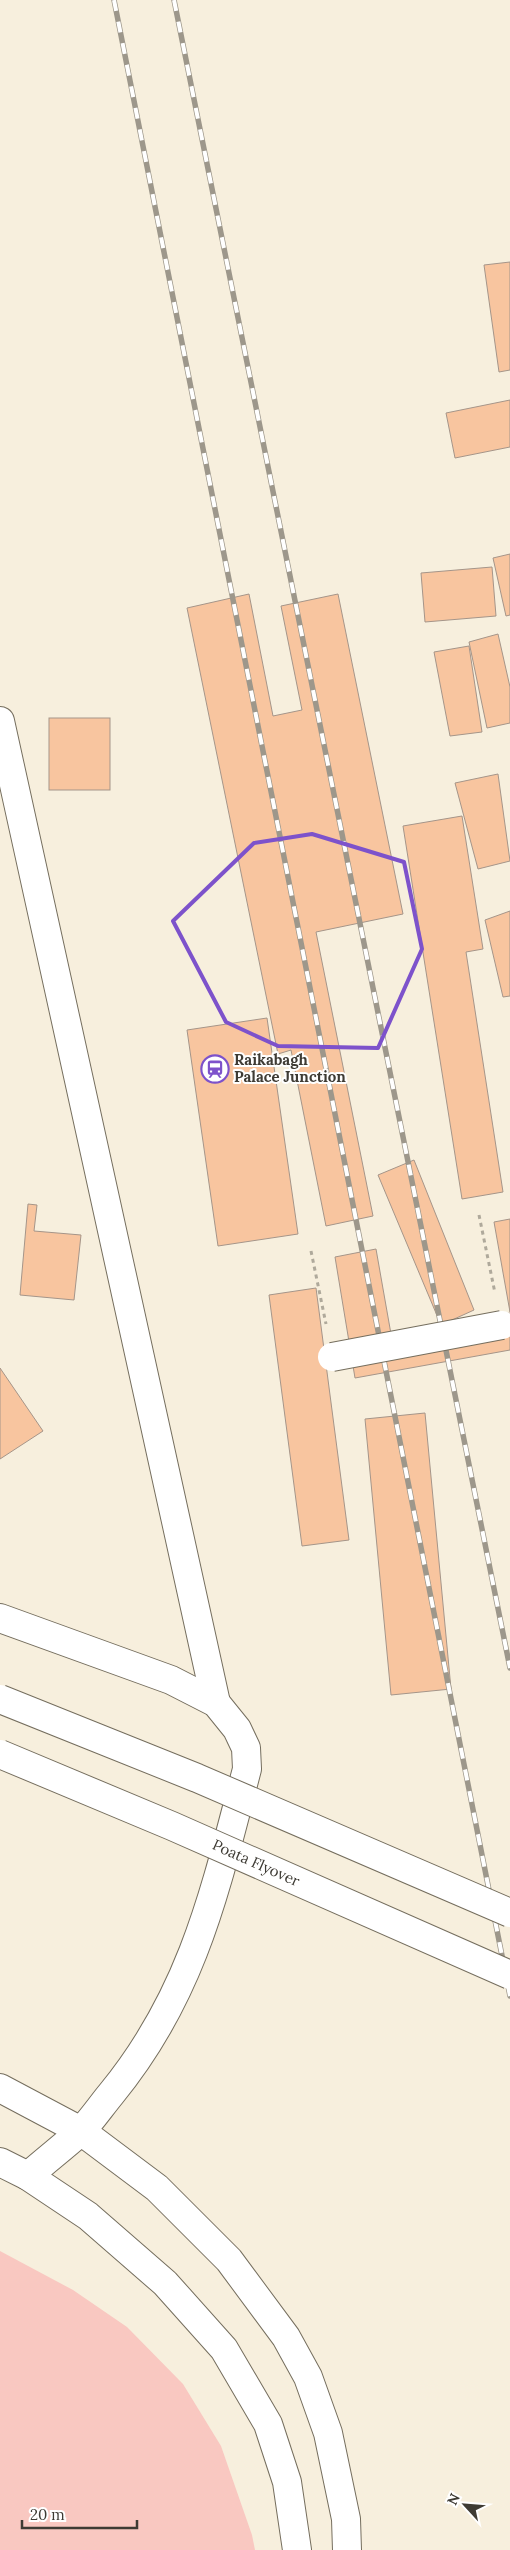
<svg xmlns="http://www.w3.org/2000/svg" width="510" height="2550" font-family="Lora,serif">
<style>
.green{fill:#f9c8c1}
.building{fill:#f8c59f;stroke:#a59589}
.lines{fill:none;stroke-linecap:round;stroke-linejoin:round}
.street-casing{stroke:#756e5e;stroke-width:30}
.primary-casing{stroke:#756e5e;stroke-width:30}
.highway-casing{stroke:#756e5e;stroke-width:30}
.path{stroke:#afa99b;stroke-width:3;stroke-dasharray:4 4;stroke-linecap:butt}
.street{stroke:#fff;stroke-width:28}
.primary{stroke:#fff;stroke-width:28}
.highway{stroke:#fff;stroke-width:28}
.rail-casing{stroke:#9d978b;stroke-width:5.5}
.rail{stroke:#fff;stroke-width:4;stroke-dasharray:11;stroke-linecap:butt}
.street-bridge-casing{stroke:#756e5e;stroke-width:30;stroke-linecap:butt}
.highway-bridge-casing{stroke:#756e5e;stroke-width:30;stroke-linecap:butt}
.street-bridge{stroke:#fff;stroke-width:28}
.highway-bridge{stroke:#fff;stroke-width:28}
.marked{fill:none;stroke:#7d52cb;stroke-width:4;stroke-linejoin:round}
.labels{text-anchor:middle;stroke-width:4;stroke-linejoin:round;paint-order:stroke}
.poi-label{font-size:15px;font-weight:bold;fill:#3e3b34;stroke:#fff;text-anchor:start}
.street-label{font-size:15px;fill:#3e3b34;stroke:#fff}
</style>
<rect width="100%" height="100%" fill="#f7efdd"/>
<path class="green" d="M0 2251 73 2290 127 2327 183 2384 221 2446 252 2535 255 2550H0Z"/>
<g class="building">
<path d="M510 262V370L499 372 484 265Z"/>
<path d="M510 400V447L455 458 446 413Z"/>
<path d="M510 554V615L506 616 493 558Z"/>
<path d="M492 567 496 616 425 622 421 573Z"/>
<path d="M249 594 273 716 302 710 281 606 338 594 403 914 316 932 373 1216 326 1226 291 1050 278 1054 187 608Z"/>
<path d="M498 634 510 687V723L487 728 469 642Z"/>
<path d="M469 646 482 732 450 736 434 652Z"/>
<rect x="49" y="718" width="61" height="72"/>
<path d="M498 774 510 861 478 869 455 783Z"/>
<path d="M462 816 483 949 466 952 503 1192 462 1199 403 826Z"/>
<path d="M510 911V996L503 997 485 920Z"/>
<path d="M267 1018 298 1234 218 1246 187 1030Z"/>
<path d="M414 1160 474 1310 441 1325 378 1175Z"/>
<path d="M28 1204 37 1205 34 1231 81 1235 74 1300 20 1295Z"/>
<path d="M510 1219V1312L494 1222Z"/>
<path d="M376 1249 391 1334 510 1313V1350L355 1378 335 1257Z"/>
<path d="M316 1288 349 1540 302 1546 269 1295Z"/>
<path d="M0 1368 43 1431 0 1459Z"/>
<path d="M425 1413 451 1689 391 1695 365 1419Z"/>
</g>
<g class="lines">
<g class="street-casing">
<path id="street" d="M0 721 216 1703"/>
</g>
<g class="primary-casing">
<g id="primary">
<path d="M0 2088 81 2131 157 2188 229 2260 286 2337 308 2377 328 2433 346 2519 347 2550"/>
<path d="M0 2162 28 2176 88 2216 165 2283 224 2349 268 2424 287 2482 297 2550"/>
</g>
</g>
<g class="highway-casing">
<path id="highway" d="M0 1618 171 1680 216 1703 237 1729 246 1748 247 1769C215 1891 193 1994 111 2094 101 2106 91 2121 80 2132 63 2147 45 2161 28 2176"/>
</g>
<g class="path">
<path d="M479 1215 495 1293"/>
<path d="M311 1251 326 1324"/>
</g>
<use href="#street" class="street"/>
<use href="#primary" class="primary"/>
<use href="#highway" class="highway"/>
<g class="rail-casing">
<g id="rail">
<path d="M114 0 510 1996"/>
<path d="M174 0 510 1668"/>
</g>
</g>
<use href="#rail" class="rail"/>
<g class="street-bridge-casing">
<path id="street-bridge" d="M332 1357 502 1325"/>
</g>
<g class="highway-bridge-casing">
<g id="highway-bridge">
<path d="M0 1699 197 1778 510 1913"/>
<path d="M0 1754 172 1826 510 1975"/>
</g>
</g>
<use href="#street-bridge" class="street-bridge"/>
<use href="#highway-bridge" class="highway-bridge"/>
</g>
<path class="marked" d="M312 834 404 862 422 949 378 1048 278 1046 226 1022 173 921 254 843Z"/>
<defs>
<g id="station-ring" transform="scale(1.4375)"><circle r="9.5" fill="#fff" stroke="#7d52cb" stroke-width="1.5"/><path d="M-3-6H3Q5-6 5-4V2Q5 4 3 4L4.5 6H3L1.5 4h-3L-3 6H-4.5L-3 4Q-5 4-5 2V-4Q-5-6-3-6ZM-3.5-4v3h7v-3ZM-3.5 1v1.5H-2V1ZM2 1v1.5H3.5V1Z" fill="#7d52cb"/></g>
</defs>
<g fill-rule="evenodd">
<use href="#station-ring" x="215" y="1069"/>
</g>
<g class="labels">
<g class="poi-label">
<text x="234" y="1065">Raikabagh<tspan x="234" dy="17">Palace Junction</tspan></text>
</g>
<g class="street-label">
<text transform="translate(256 1863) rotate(24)" y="5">Poata Flyover</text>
</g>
</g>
<g transform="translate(465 2505) rotate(296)" stroke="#ffffff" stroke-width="4" paint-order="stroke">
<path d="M0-4L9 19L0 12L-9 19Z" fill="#3e3b34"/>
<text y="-8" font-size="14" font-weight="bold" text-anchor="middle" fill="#3e3b34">N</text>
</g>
<path d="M22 2520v8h115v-8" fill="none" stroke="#3e3b34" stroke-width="2.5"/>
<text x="30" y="2520" font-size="15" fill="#3e3b34" stroke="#ffffff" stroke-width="4" paint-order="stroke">20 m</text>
</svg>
